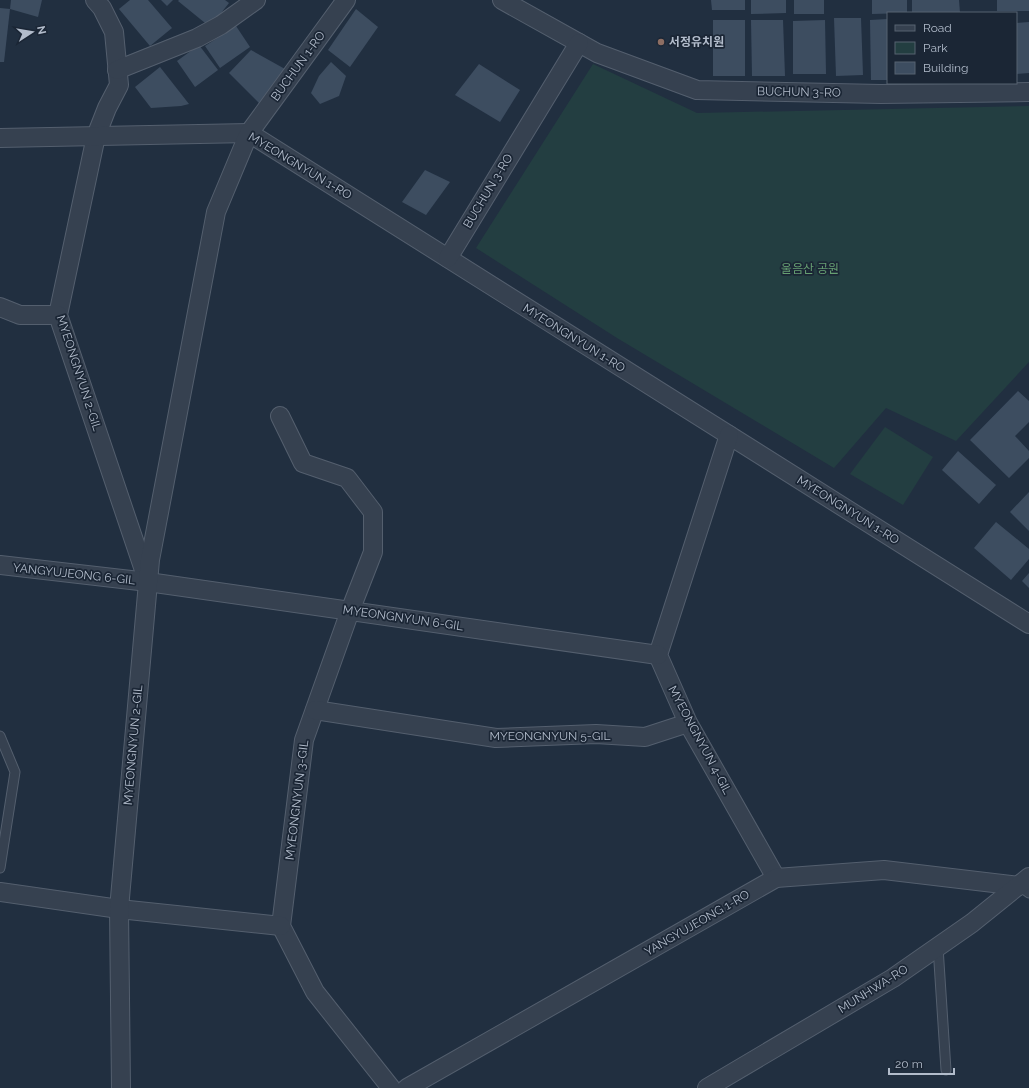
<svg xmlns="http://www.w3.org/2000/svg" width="1029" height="1088" font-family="Raleway,'Noto Sans KR',sans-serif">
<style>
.green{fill:#233e41}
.building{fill:#3d4d60}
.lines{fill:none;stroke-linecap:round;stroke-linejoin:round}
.service-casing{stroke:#545f6e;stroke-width:11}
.minor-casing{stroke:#545f6e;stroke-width:20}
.service{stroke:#364150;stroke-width:9}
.minor{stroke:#364150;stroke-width:18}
.education-dot{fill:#8d6e63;stroke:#1b2635;stroke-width:1.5}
.labels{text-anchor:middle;stroke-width:3.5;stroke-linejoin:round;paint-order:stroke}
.poi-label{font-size:12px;font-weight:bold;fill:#b2bccb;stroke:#1b2635;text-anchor:start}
.street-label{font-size:12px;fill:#b2bccb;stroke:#1b2635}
.park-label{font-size:12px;fill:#669f72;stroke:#1b2635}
</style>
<rect width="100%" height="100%" fill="#212f40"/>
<g class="green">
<path d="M593 64 697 113 1029 106V362L956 441 886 408 834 468 617 338 476 248Z"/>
<path d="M885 427 933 457 903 505 850 474Z"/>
</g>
<g class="building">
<path d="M11 0H42L38 17 10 9Z"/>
<path d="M130 0H148L172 28 150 46 119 9Z"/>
<path d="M161 0H173L167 6Z"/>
<path d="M179 0H225L229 3 210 27 178 1Z"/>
<path d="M711 0H745V10H712Z"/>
<path d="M751 0H786V13L751 14Z"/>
<rect x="794" y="0" width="30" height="14"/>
<path d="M872 0H907V13L872 14Z"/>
<path d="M912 0H959L960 13H912Z"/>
<rect x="997" y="0" width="32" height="11"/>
<path d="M0 8 10 9 4 62H0Z"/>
<path d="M356 9 378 27 350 67 328 50Z"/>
<path d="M834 18H861L863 75 836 76Z"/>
<path d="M888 19V80H871L870 20Z"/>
<rect x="713" y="20" width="32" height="56"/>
<path d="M751 20H783L785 76H752Z"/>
<path d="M825 20 826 74H793V21Z"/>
<path d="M1029 22V73L1016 74V23Z"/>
<path d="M236 26 250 47 220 68 205 46Z"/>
<path d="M199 45 218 70 195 87 177 61Z"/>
<path d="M251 50 285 69 264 108 229 73Z"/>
<path d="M331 62 346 76 339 96 320 104 311 93 319 76Z"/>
<path d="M479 64 520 90 500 122 455 95Z"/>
<path d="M160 67 189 104 181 106 151 108 135 87Z"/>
<path d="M425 170 450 182 426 215 402 202Z"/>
<path d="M1018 391 1029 401V422L1015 436 1029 451V458L1009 478 970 440Z"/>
<path d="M958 451 996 485 979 504 942 470Z"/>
<path d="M1029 492V531L1010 512Z"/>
<path d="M996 522 1029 549V559L1011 580 974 548Z"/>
<path d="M1029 573V588L1022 581Z"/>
</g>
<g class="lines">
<g class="service-casing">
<g id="service">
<path d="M0 736 15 772 0 868"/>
<path d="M1019 886 1029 893"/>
<path d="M938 947 946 1070"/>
</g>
</g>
<g class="minor-casing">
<g id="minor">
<path d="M95 0 102 8 114 32 119 85 107 108 96 136 58 315 146 576"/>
<path d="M502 0 597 53 697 90 881 94 1029 92"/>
<path d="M117 70 197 38 221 25 256 0"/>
<path d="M0 138 249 133 1029 624"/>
<path d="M448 258 579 43"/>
<path d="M0 307 20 315H58"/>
<path d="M280 416 303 463 347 478 373 512V552L350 611 304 740 281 926 315 992 391 1088"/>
<path d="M729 435 658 655 688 723 776 878"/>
<path d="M0 565 148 582 658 655"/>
<path d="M315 710 496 738 596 734 645 737 688 723"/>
<path d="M0 892 119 909 281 926"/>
<path d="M121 1088 119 909 150 560 216 212 249 133 346 0"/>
<path d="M407 1088 776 878 884 870 1019 886"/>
<path d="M707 1088 893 978 972 923 1029 877"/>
</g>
</g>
<use href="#service" class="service"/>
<use href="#minor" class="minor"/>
</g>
<circle class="education-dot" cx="661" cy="42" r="4"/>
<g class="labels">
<g class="poi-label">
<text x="669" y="46">서정유치원</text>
</g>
<g class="street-label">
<text transform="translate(298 66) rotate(-54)" y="4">BUCHUN 1-RO</text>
<text transform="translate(799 92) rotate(1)" y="4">BUCHUN 3-RO</text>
<text transform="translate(300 166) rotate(31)" y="4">MYEONGNYUN 1-RO</text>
<text transform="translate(488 191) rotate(-59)" y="4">BUCHUN 3-RO</text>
<text transform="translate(574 338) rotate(32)" y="4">MYEONGNYUN 1-RO</text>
<text transform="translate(79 373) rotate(72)" y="4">MYEONGNYUN 2-GIL</text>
<text transform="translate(848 510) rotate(32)" y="4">MYEONGNYUN 1-RO</text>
<text transform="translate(74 574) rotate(6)" y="4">YANGYUJEONG 6-GIL</text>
<text transform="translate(403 618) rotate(8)" y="4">MYEONGNYUN 6-GIL</text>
<text x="550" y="740">MYEONGNYUN 5-GIL</text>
<text transform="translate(700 740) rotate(62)" y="4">MYEONGNYUN 4-GIL</text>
<text transform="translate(133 745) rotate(-85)" y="4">MYEONGNYUN 2-GIL</text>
<text transform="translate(297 800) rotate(-83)" y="4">MYEONGNYUN 3-GIL</text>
<text transform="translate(697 923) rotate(-30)" y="4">YANGYUJEONG 1-RO</text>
<text transform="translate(873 989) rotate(-32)" y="4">MUNHWA-RO</text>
</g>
<g class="park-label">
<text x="810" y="273">울음산 공원</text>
</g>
</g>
<rect x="887" y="12" width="130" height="72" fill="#1b2635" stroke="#576271"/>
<rect x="895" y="25" width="20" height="6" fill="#364150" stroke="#576271"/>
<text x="923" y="32" font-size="12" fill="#b2bccb">Road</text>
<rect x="895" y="42" width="20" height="12" fill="#233e41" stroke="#576271"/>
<text x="923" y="52" font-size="12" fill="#b2bccb">Park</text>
<rect x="895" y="62" width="20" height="12" fill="#3d4d60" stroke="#576271"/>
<text x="923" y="72" font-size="12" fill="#b2bccb">Building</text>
<g transform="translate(32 32) rotate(78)" stroke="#1b2635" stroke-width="3" paint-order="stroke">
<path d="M0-3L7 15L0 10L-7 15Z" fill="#b2bccb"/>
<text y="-6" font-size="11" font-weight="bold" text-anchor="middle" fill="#b2bccb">N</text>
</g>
<path d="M889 1068v6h65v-6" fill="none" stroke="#b2bccb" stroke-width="2"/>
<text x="895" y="1068" font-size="12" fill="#b2bccb" stroke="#1b2635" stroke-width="3" paint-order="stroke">20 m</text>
</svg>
